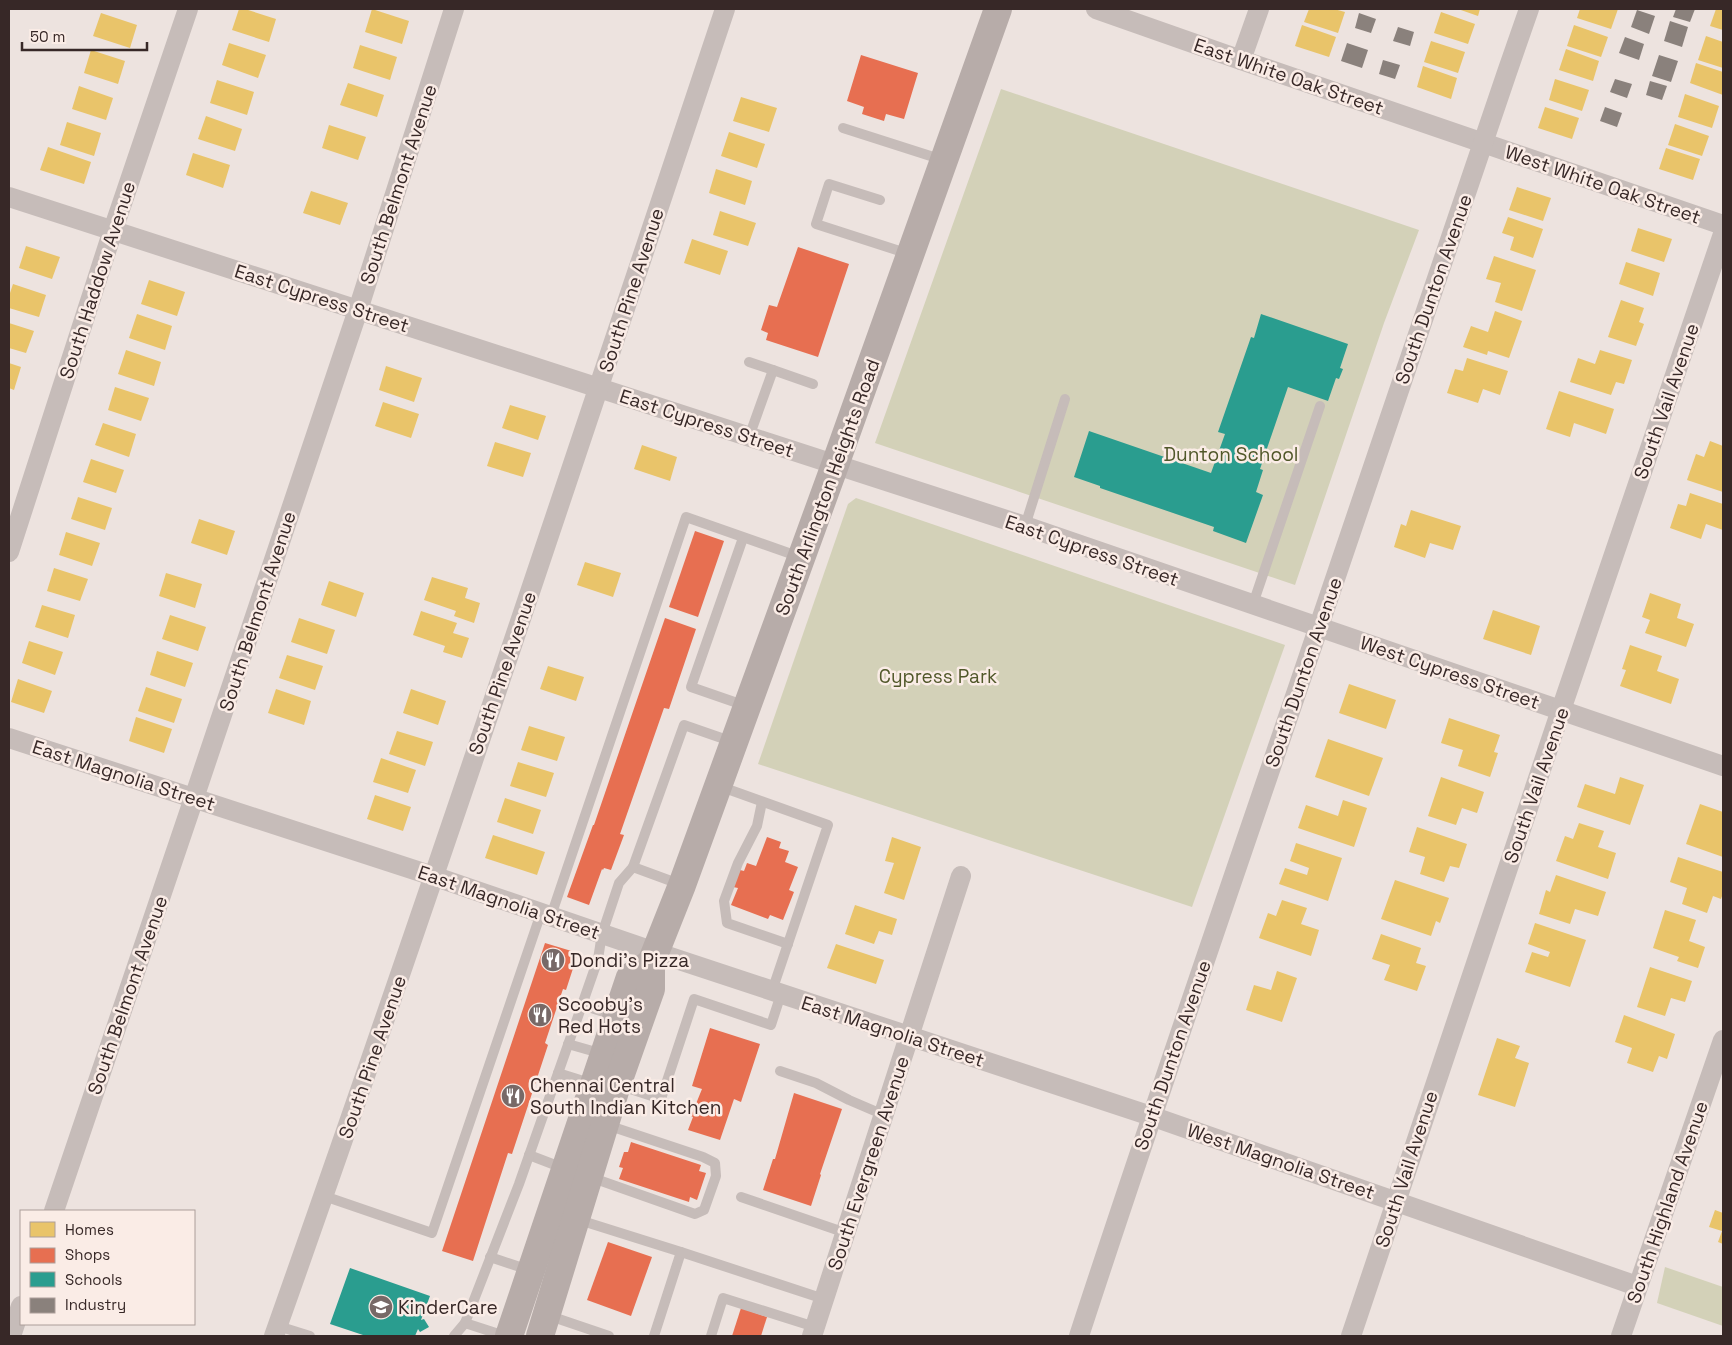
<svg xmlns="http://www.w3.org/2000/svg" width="1732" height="1345" font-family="'Space Grotesk',sans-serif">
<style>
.green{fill:#d3d1b8}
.homes{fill:#e9c46a}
.shops{fill:#e76f51}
.schools{fill:#2a9d8f}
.industry{fill:#8a817c}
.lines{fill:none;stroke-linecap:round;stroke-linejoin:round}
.service{stroke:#c6bcb9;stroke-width:10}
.minor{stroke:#c6bcb9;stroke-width:20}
.secondary{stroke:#b7aca9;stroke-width:28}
.labels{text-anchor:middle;stroke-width:5;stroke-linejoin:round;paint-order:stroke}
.street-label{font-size:19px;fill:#372827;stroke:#faece6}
.park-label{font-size:19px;fill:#505729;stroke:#faece6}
.poi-label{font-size:19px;fill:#372827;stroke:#faece6;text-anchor:start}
</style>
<rect width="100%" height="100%" fill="#ede3df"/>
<g class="green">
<path d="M1001 89 1419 230 1384 323 1295 585 875 443Z"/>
<path d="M856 498 1285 645 1192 907 758 764 848 504Z"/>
<path d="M1665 1267 1723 1287V1326L1657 1303Z"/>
</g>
<g class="homes">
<path d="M239 9H245L276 19 269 42 232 30Z"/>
<path d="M372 9 409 21 402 44 365 32Z"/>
<path d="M1309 9H1334L1345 12 1338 33 1304 22Z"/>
<path d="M1458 9H1480L1478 16Z"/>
<path d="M1580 9H1618L1611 29 1577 18Z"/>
<path d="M1716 9H1723V30L1710 26Z"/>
<path d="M1441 12 1475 24 1468 44 1434 33Z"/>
<path d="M101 13 137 25 130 48 93 36Z"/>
<path d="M1302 25 1336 37 1329 57 1295 46Z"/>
<path d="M1574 25 1608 37 1601 57 1567 46Z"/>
<path d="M1706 36 1723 42V68L1698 60Z"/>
<path d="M1431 41 1465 52 1458 73 1424 62Z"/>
<path d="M229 43 266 55 258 78 222 65Z"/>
<path d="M360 45 397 57 390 80 353 68Z"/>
<path d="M1566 49 1599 61 1593 81 1559 70Z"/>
<path d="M91 50 125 61 118 84 84 73Z"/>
<path d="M1696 63 1723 72V95L1690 83Z"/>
<path d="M1423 66 1457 78 1451 99 1417 87Z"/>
<path d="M1555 79 1589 90 1582 111 1549 100Z"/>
<path d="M217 80 254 92 247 115 210 103Z"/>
<path d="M348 83 384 95 377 117 340 105Z"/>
<path d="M79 86 113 98 106 120 72 109Z"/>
<path d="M1685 94 1719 106 1712 128 1678 117Z"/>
<path d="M741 97 777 108 769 132 733 121Z"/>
<path d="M1545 107 1579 118 1572 139 1538 128Z"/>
<path d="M206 116 242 129 235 151 198 139Z"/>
<path d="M67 122 101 133 94 156 60 145Z"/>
<path d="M1675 124 1709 136 1702 156 1668 145Z"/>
<path d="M329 125 366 137 358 160 322 148Z"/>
<path d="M729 132 765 144 757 168 721 156Z"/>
<path d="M48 147 91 162 84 184 40 170Z"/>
<path d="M1666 148 1700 159 1693 180 1659 169Z"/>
<path d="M193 153 230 165 223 188 186 175Z"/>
<path d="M716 169 752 181 745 205 709 193Z"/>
<path d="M1517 187 1551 198 1543 221 1509 210Z"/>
<path d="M311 191 348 203 340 225 303 213Z"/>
<path d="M720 211 756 223 748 246 713 235Z"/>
<path d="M1508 217 1543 229 1533 258 1510 250 1514 237 1502 233Z"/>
<path d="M1638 228 1672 239 1664 262 1631 251Z"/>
<path d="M692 239 728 251 720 275 684 263Z"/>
<path d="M26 246 60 257 52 279 19 268Z"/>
<path d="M1494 256 1536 270 1522 311 1495 302 1501 283 1486 279Z"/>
<path d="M1626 262 1660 273 1653 296 1619 284Z"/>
<path d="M149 280 185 292 177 316 141 304Z"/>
<path d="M13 284 46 295 39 317 9 308V296Z"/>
<path d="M1621 300 1644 308 1639 322 1644 324 1636 346 1608 337Z"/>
<path d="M1495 311 1522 321 1509 358 1488 351 1487 355 1463 347 1471 326 1488 332Z"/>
<path d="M137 314 172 326 165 350 129 338Z"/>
<path d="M9 323 34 331 26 353 9 348Z"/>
<path d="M126 350 161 362 154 386 118 374Z"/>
<path d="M1600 350 1632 360 1624 384 1616 382 1611 395 1570 382 1578 358 1595 364Z"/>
<path d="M1467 358 1508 371 1500 395 1483 389 1478 403 1447 393 1455 369 1463 371Z"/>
<path d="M9 363 21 367 14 390 9 388Z"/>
<path d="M386 366 422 378 414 402 379 390Z"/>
<path d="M115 387 149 398 141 421 108 410Z"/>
<path d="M1559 391 1614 409 1606 434 1574 423 1570 437 1546 429Z"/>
<path d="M383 402 419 414 411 438 375 426Z"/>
<path d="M510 405 546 416 538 440 502 428Z"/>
<path d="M103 423 136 434 129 457 95 445Z"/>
<path d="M1710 441 1723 446V492L1687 480 1696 454 1704 457Z"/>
<path d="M495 442 531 453 523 477 487 466Z"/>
<path d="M642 445 677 457 670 481 634 469Z"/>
<path d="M91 459 124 470 116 493 83 482Z"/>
<path d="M1690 493 1723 504V530L1706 524 1701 539 1670 528 1678 504 1686 506Z"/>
<path d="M78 497 112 508 105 530 71 519Z"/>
<path d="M1411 510 1461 526 1453 550 1430 543 1425 558 1394 547 1401 524 1406 526Z"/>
<path d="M199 519 235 531 227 555 191 543Z"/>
<path d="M66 532 100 543 92 566 59 555Z"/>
<path d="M585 562 621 573 613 597 577 585Z"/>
<path d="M54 568 88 579 80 601 47 591Z"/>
<path d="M166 573 202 584 195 608 159 596Z"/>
<path d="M432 577 468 588 465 598 480 603 474 623 454 616 456 611 424 600Z"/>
<path d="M329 581 364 593 356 617 321 605Z"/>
<path d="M1650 593 1681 604 1677 618 1694 624 1686 647 1645 633 1650 620 1642 617Z"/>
<path d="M42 605 75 615 68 638 35 627Z"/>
<path d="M1493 610 1540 626 1531 655 1483 639Z"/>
<path d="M421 611 457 623 453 633 469 638 462 658 443 652 445 646 413 635Z"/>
<path d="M170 615 206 627 198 651 162 639Z"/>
<path d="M299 618 335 630 327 654 291 642Z"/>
<path d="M29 641 63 652 55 675 22 663Z"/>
<path d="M1630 645 1662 656 1657 671 1679 679 1671 704 1620 686 1626 670 1622 669Z"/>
<path d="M157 651 193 663 185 687 150 675Z"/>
<path d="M287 655 323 666 315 690 279 678Z"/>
<path d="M548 666 584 677 576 701 540 689Z"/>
<path d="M18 679 52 691 44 713 11 702Z"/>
<path d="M1349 684 1396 700 1386 729 1339 713Z"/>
<path d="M146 687 182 699 174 723 138 711Z"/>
<path d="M276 689 311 701 304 725 268 713Z"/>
<path d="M411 689 446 701 438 725 403 713Z"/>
<path d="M136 717 172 729 164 753 129 741Z"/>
<path d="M1449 718 1500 735 1494 752 1498 753 1490 777 1458 766 1463 750 1441 743Z"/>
<path d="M529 726 565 737 557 761 521 750Z"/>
<path d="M397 731 433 742 425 766 389 754Z"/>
<path d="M1328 739 1383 758 1369 796 1315 777Z"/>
<path d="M381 758 416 770 408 793 373 782Z"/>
<path d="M518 762 554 773 546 797 510 786Z"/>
<path d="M1441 777 1484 792 1477 813 1462 808 1456 825 1428 816Z"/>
<path d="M1620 777 1644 785 1630 825 1577 807 1585 784 1615 794Z"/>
<path d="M375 795 411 807 403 831 367 819Z"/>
<path d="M505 798 541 810 533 834 497 822Z"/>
<path d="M1343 800 1367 808 1354 847 1298 828 1306 805 1338 816Z"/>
<path d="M1700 804 1723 812V857L1686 844Z"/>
<path d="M1579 823 1604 831 1598 847 1616 853 1608 879 1556 861 1565 836 1573 839Z"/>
<path d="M1417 827 1467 844 1459 868 1450 866 1444 882 1420 874 1425 857 1409 852Z"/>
<path d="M493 835 545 852 537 875 485 858Z"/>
<path d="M892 837 921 847 904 900 884 893 894 863 885 861Z"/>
<path d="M1296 843 1342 858 1328 901 1279 884 1285 868 1307 875 1309 868 1290 861Z"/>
<path d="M1678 857 1723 872V893L1721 899 1713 896 1707 913 1682 904 1687 888 1670 882Z"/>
<path d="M1556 875 1606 892 1598 916 1575 909 1570 924 1539 914 1546 890 1550 892Z"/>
<path d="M1395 880 1449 898 1440 923 1436 921 1431 936 1381 919Z"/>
<path d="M1282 900 1307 908 1301 924 1319 930 1311 956 1259 938 1268 913 1276 916Z"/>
<path d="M855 905 897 919 892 935 879 931 874 944 845 934Z"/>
<path d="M1665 910 1696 920 1689 941 1705 947 1698 968 1677 961 1679 957 1653 948Z"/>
<path d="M1535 923 1586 940 1570 987 1525 972 1532 952 1548 957 1550 952 1528 944Z"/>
<path d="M1381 934 1421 948 1416 963 1426 966 1417 991 1384 980 1390 965 1372 959Z"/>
<path d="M836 944 884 960 876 984 827 968Z"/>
<path d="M1650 967 1692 981 1685 1002 1671 998 1665 1016 1637 1007Z"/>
<path d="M1277 971 1297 978 1282 1022 1246 1010 1254 985 1271 990Z"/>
<path d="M1624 1015 1675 1034 1667 1059 1659 1056 1653 1072 1627 1063 1632 1048 1615 1042Z"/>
<path d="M1497 1038 1520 1046 1515 1058 1529 1063 1515 1107 1478 1095Z"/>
<path d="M1715 1210 1723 1213V1244L1718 1242 1722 1231 1709 1227Z"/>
</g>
<g class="shops">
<path d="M861 55 918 73 904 119 886 114 884 121 862 114 864 107 847 101Z"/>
<path d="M798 247 849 264 818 357 766 340 768 333 761 330 769 305 777 307Z"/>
<path d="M695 531 724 541 698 617 669 607Z"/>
<path d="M665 618 696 629 669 709 664 708 620 834 624 835 611 870 604 868 603 870 602 869 589 905 567 897 593 825H594Z"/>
<path d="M767 837 781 842 779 848 789 851 785 862 798 867 789 890 794 892 783 920 770 915 768 919 731 905 738 888 733 887 740 870 744 871 747 863 756 866Z"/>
<path d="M545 943 578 953 566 990 563 989 545 1043 548 1045 512 1154 508 1153 473 1261 442 1251Z"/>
<path d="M710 1028 760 1044 741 1102 734 1099 720 1140 688 1130 693 1117 691 1116 702 1089 692 1086Z"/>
<path d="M794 1093 842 1109 820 1174 821 1175 811 1206 763 1190 773 1159H775Z"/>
<path d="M631 1142 701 1165 699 1171 706 1173 697 1200 690 1197 689 1202 619 1179 623 1168 619 1167 624 1152H628Z"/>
<path d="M608 1242 652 1257 631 1316 587 1300Z"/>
<path d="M741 1308 767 1317 761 1336H732Z"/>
</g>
<g class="schools">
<path d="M1261 314 1348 344 1340 368 1343 369 1339 379 1336 378 1328 401 1288 387 1260 469 1263 470 1256 492 1263 495 1246 543 1213 531 1214 527 1100 488V486L1074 477 1089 431 1211 473 1225 434 1218 432 1251 337 1254 338Z"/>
<path d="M350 1268 430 1296 421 1320 424 1319 429 1327 420 1332 418 1329 415 1336H366L330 1324Z"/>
</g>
<g class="industry">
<path d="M1676 9H1695L1690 22 1673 17Z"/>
<path d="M1637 10 1655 16 1649 34 1631 27Z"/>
<path d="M1359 13 1376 19 1371 33 1355 28Z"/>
<path d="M1670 21 1688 27 1682 47 1664 41Z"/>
<path d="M1398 27 1414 32 1410 46 1393 41Z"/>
<path d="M1625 37 1644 44 1639 60 1619 53Z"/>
<path d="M1347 43 1368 50 1362 68 1341 61Z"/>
<path d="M1659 55 1678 61 1671 82 1652 76Z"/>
<path d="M1383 60 1400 65 1395 79 1379 74Z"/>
<path d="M1615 79 1632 84 1627 98 1610 92Z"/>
<path d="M1650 81 1667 86 1662 100 1646 95Z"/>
<path d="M1605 107 1622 113 1617 127 1600 121Z"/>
</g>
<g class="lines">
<g class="service">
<path d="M843 128 943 160"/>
<path d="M880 200 829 184 816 224 909 254"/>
<path d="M749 362 773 370"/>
<path d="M749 437 773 370 813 384"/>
<path d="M1025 526 1065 399"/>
<path d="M743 538 691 687 746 706"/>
<path d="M1253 604 1320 406"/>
<path d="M719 786 828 825 772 991"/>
<path d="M762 802 757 826 738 863 724 901 727 923 788 944"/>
<path d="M682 885 633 867 684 725 733 742"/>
<path d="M551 916 686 517 800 557"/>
<path d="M582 1005 616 1016"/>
<path d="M568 1044 603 1054"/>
<path d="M780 1071 816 1083 849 1100 884 1115"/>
<path d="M558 1073 593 1084"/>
<path d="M618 1085 661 1099 694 999 771 1025 781 994"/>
<path d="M529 1155 563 1168"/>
<path d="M590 1177 695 1214 704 1210 716 1176 715 1163 703 1157 607 1125"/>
<path d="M324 1196 432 1233 541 913"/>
<path d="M741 1197 846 1233"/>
<path d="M576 1219 681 1252 654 1336"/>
<path d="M681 1252 824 1299"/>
<path d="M490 1257 529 1270"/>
<path d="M547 1315 609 1336"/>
<path d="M278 1326 310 1336"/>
<path d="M454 1336 465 1323"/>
<path d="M505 1336 465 1323 519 1184 582 1005 598 959 602 934 619 883 633 867"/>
<path d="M711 1336 723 1298 815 1327"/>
</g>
<g class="minor">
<path d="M1096 9 1241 60 1723 225"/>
<path d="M1241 60 1259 9"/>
<path d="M9 197 1025 526 1723 766"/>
<path d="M9 552 113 230 188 9"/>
<path d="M9 738 433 876 655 952 1151 1116 1637 1286"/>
<path d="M54 1211 194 798 358 310 454 9"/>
<path d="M11 1336 21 1306"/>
<path d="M274 1336C430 896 577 452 725 9"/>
<path d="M812 1336 961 876"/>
<path d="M1079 1336C1156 1100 1238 865 1318 629 1388 422 1457 215 1529 9"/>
<path d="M1351 1336 1561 710 1723 234"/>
<path d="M1621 1336 1723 1040"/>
</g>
<g class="secondary">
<path d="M509 1336 630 977 651 963"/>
<path d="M540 1336 617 1085 651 989V963L682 885 835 465 998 9"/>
</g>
</g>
<defs>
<g id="restaurant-disc" transform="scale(1.25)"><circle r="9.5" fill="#776967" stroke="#faece6"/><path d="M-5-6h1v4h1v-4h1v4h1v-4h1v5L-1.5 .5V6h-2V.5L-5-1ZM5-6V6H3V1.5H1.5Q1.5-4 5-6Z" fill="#fff"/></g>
<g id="school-disc" transform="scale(1.25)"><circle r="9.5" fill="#776967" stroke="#faece6"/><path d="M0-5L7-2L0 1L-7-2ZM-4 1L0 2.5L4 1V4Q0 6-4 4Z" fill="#fff"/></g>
</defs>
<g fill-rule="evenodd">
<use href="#restaurant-disc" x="553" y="960"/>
<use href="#restaurant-disc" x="540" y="1015"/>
<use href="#restaurant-disc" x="513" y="1096"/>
<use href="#school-disc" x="381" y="1307"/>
</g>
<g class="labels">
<g class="street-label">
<text transform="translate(1289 76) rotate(19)" y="7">East White Oak Street</text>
<text transform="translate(398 184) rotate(-72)" y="7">South Belmont Avenue</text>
<text transform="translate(1603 184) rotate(19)" y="7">West White Oak Street</text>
<text transform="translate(97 280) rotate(-72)" y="7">South Haddow Avenue</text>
<text transform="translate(1433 289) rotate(-71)" y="7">South Dunton Avenue</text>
<text transform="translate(631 290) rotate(-72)" y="7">South Pine Avenue</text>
<text transform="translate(322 298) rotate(18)" y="7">East Cypress Street</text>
<text transform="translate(1666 401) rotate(-71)" y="7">South Vail Avenue</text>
<text transform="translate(707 423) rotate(18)" y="7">East Cypress Street</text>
<text transform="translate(827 487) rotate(-70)" y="7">South Arlington Heights Road</text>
<text transform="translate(1092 550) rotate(19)" y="7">East Cypress Street</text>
<text transform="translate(257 611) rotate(-72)" y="7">South Belmont Avenue</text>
<text transform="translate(1303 672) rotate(-71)" y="7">South Dunton Avenue</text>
<text transform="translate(1450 672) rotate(19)" y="7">West Cypress Street</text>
<text transform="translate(502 673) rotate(-71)" y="7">South Pine Avenue</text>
<text transform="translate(124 775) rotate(18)" y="7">East Magnolia Street</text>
<text transform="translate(1536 785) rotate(-71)" y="7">South Vail Avenue</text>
<text transform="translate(509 902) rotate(19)" y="7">East Magnolia Street</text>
<text transform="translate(127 995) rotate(-71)" y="7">South Belmont Avenue</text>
<text transform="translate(893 1031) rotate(18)" y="7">East Magnolia Street</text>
<text transform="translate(1172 1055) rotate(-71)" y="7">South Dunton Avenue</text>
<text transform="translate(372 1057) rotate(-71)" y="7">South Pine Avenue</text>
<text transform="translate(1281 1161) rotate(19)" y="7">West Magnolia Street</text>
<text transform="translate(868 1163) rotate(-72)" y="7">South Evergreen Avenue</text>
<text transform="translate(1406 1169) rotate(-72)" y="7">South Vail Avenue</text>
<text transform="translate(1667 1202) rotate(-71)" y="7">South Highland Avenue</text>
</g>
<g class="park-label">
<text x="1231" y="461">Dunton School</text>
<text x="938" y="683">Cypress Park</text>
</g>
<g class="poi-label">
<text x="570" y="967">Dondi's Pizza</text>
<text x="558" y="1011">Scooby's<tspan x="558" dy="22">Red Hots</tspan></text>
<text x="530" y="1092">Chennai Central<tspan x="530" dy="22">South Indian Kitchen</tspan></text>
<text x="398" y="1314">KinderCare</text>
</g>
</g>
<rect width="1732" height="1345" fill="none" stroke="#372827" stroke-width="20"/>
<rect x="20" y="1210" width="175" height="115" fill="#faece6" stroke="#ac9e9a"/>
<rect x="30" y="1222" width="25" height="15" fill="#e9c46a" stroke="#ac9e9a"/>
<text x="65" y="1235" font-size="15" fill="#372827">Homes</text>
<rect x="30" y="1248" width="25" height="15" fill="#e76f51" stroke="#ac9e9a"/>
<text x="65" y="1260" font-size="15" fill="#372827">Shops</text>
<rect x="30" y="1272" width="25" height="15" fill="#2a9d8f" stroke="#ac9e9a"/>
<text x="65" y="1285" font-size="15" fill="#372827">Schools</text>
<rect x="30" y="1298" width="25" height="15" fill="#8a817c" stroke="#ac9e9a"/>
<text x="65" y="1310" font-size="15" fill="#372827">Industry</text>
<path d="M22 42v8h125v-8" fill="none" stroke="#372827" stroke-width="2.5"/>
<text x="30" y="42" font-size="15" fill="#372827" stroke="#faece6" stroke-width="4" paint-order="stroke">50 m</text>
</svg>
